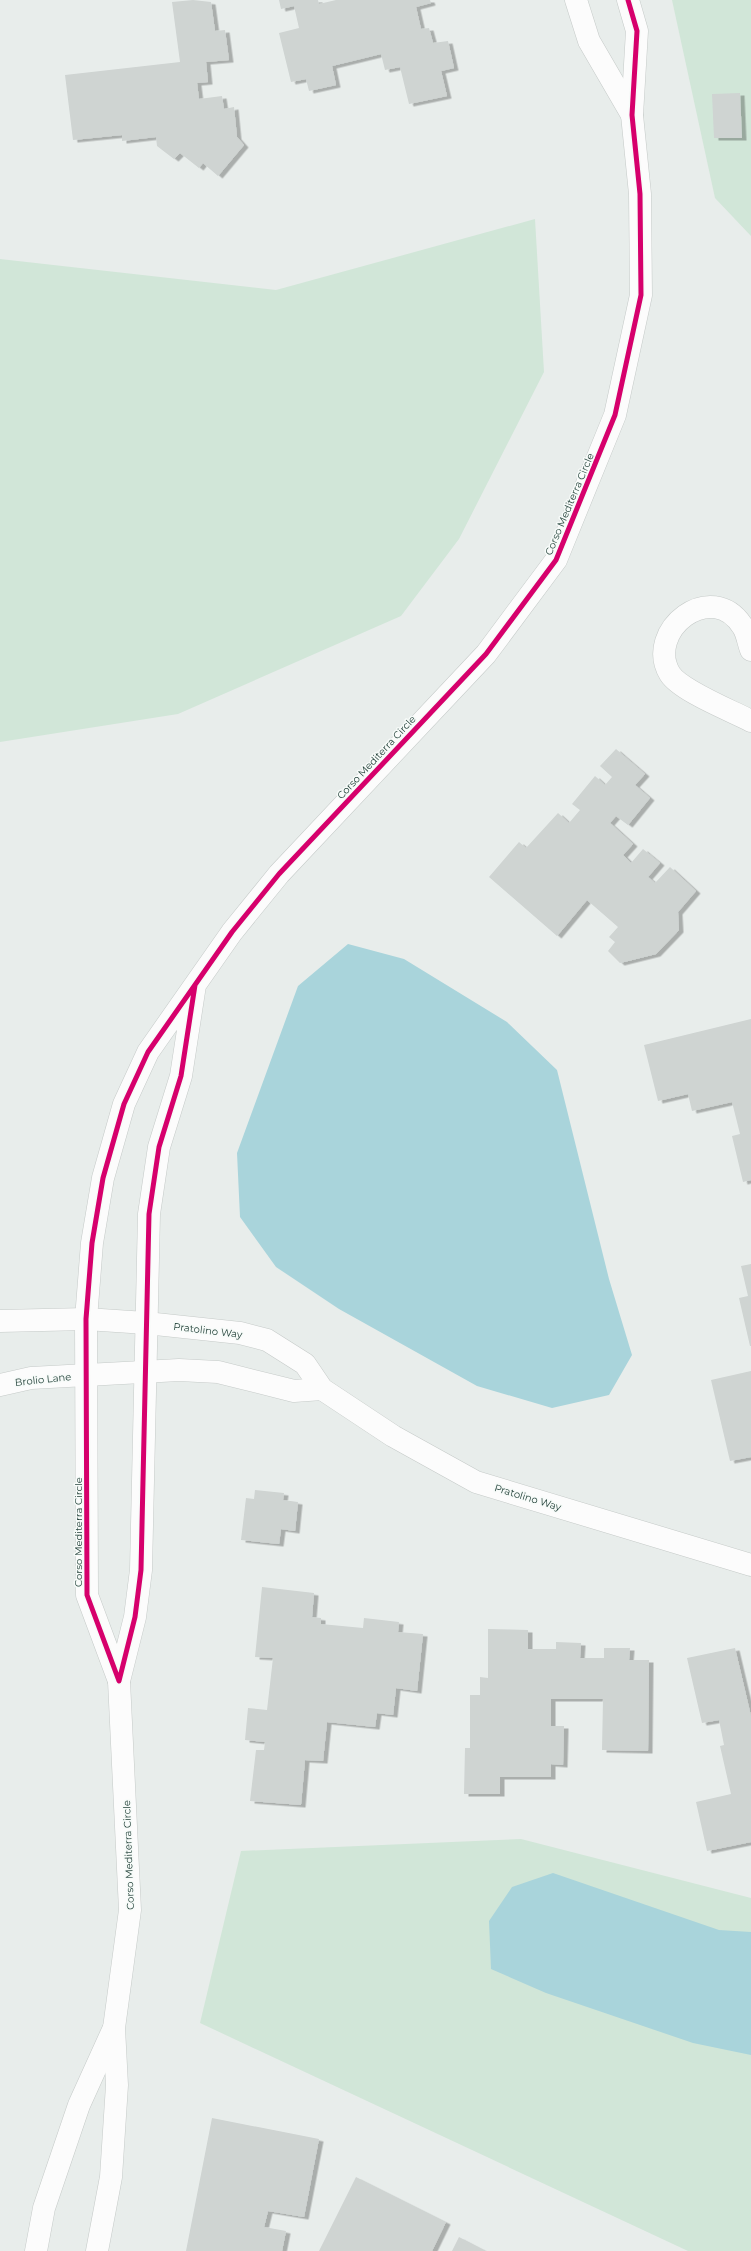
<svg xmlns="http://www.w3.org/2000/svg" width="751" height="2251" font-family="Montserrat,sans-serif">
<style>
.green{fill:#d1e6d8}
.water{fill:#a9d4db}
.building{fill:#cfd4d2;filter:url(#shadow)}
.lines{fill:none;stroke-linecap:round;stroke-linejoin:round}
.minor-casing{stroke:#c5cac8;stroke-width:23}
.minor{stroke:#fcfcfc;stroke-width:22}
.cycleway-casing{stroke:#f7fbf9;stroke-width:8}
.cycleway{stroke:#d6006c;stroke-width:5}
.labels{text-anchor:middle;stroke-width:3;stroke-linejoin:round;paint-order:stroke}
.street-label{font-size:10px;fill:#24423a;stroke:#f7fbf9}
</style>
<defs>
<filter id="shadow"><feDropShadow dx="4.5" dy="2.5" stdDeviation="0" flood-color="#0004"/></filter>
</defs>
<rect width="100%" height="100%" fill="#e8edeb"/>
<g class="green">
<path d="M672 0H751V236L715 198Z"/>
<path d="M535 219 544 372 459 539 401 616 178 714 0 742V259L276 290Z"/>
<path d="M521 1839 751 1898V2251H688L200 2023 241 1851Z"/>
</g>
<g class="water">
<path d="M348 944 404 959 507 1022 557 1070 609 1279 632 1355 609 1395 552 1408 477 1386 339 1309 276 1267 240 1217 237 1153 298 986Z"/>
<path d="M553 1873 719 1930 751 1932V2055L693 2043 546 1993 491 1969 489 1921 512 1887Z"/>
</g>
<g class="building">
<path d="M193 0 211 2 215 31 225 30 229 60 206 62 208 82 197 83 199 99 222 96 224 109 234 107 237 137 244 145 218 176 203 163 199 168 180 153 174 159 157 146 156 137 122 141V135L73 140 65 75 180 62 172 2Z"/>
<path d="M279 0H318L319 4 336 0H430L431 3 416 7 421 29 429 28 433 43 448 41 454 68 441 71 447 96 409 104 400 67 385 70 381 54 332 66 336 85 309 91 306 79 291 82 279 33 299 28 294 6 281 9Z"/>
<path d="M740 93 742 138H714L712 94Z"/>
<path d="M616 749 645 774 635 785 650 798 628 825 616 816 610 823 633 844 623 855 631 863 643 849 660 863 648 877 655 883 670 867 696 891 678 912 679 930 656 954 620 963 608 951 615 942 609 937 618 927 587 900 557 936 489 877 519 842 526 848 558 813 569 823 580 810 572 804 595 776 605 785 612 777 600 766Z"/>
<path d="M751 1019V1180L743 1182 732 1136 740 1134 732 1102 692 1111 688 1094 658 1101 644 1045Z"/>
<path d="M751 1264V1346H750L739 1298 748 1296 741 1266Z"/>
<path d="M751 1371V1457L730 1461 711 1380Z"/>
<path d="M255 1490 284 1493 283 1500 298 1502 295 1531 281 1529 279 1544 241 1540 246 1498 254 1499Z"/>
<path d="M262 1587 314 1593 312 1617 321 1618V1624L363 1628 364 1618 399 1622 398 1632 423 1634 417 1691 396 1688 393 1715 377 1713 375 1727 327 1722 323 1761 305 1760 301 1805 250 1801 256 1750H264L265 1742 245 1740 248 1708 267 1710 273 1658 255 1657Z"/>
<path d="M488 1629 528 1630V1649H556V1642L581 1643 580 1658H604V1648H630L629 1660H649L648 1751 602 1750 603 1699H551V1726H564L563 1765 551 1764V1777H500V1794H464L465 1748H470V1695H480V1677L488 1678Z"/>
<path d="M735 1648 751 1716V1842L707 1851 696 1802 731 1794 720 1746 724 1745 719 1720 702 1723 687 1658Z"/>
<path d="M212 2118 319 2139 304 2217 268 2211 264 2227 286 2231 282 2251H186Z"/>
<path d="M356 2177 446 2222 432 2251H319Z"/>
<path d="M459 2237 486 2251H452Z"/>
</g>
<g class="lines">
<g class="minor-casing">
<g id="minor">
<path d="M576 0 589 41 632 115"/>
<path d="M751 650C748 642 747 633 743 627 712 577 644 631 670 674 681 691 732 711 751 721"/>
<path d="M195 985 181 1076 159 1147 149 1214 141 1570 135 1617 119 1681 87 1595 86 1319 92 1243 103 1178 124 1104 148 1052 232 932 279 874 486 654 556 560 615 415 641 295 640 194 632 115 637 31 628 0"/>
<path d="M0 1321 86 1319 146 1323 240 1333 267 1340 305 1364 322 1389 393 1436 476 1482 751 1565"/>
<path d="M0 1385 31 1378 179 1370 218 1372 294 1391 322 1389"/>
<path d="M36 2251 44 2208 79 2105 113 2030"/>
<path d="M97 2251 111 2177 117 2085 114 2028 130 1910 119 1681"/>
</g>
</g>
<use href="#minor" class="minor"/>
<g class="cycleway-casing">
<path id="cycleway" d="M195 985 181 1076 159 1147 149 1214 141 1570 135 1617 119 1681 87 1595 86 1319 92 1243 103 1178 124 1104 148 1052 232 932 279 874 486 654 556 560 615 415 641 295 640 194 632 115 637 31 628 0"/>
</g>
<use href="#cycleway" class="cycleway"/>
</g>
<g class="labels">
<g class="street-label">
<text transform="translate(569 504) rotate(-67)" y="4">Corso Mediterra Circle</text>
<text transform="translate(376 757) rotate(-47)" y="4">Corso Mediterra Circle</text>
<text transform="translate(208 1330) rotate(7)" y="4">Pratolino Way</text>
<text transform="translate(43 1379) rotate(-6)" y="4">Brolio Lane</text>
<text transform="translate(528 1497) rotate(17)" y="4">Pratolino Way</text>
<text transform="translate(78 1532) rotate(-90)" y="4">Corso Mediterra Circle</text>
<text transform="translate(128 1855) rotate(-92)" y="4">Corso Mediterra Circle</text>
</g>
</g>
</svg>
